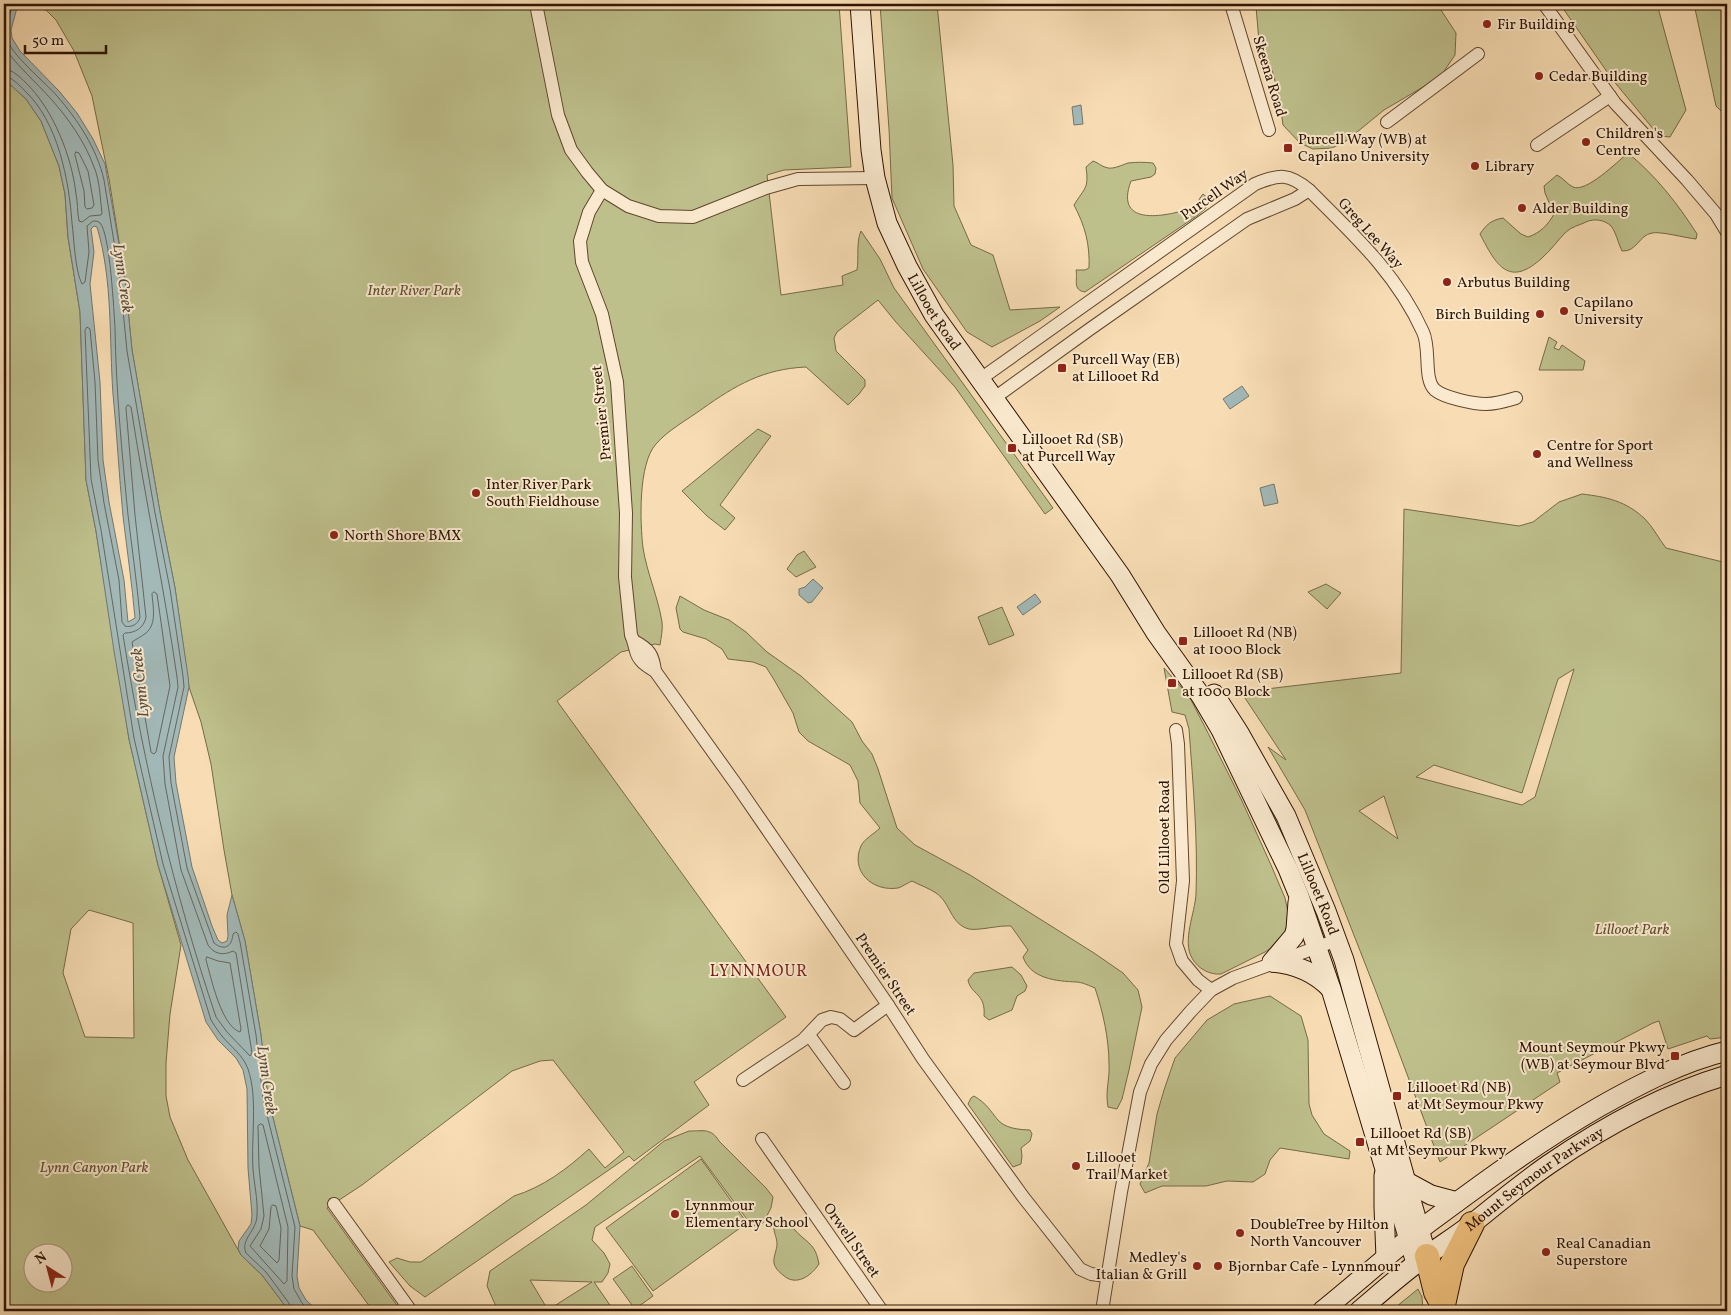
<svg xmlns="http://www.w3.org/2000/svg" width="1731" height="1315" font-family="Vollkorn,serif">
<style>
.green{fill:#bec08c;stroke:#766a47;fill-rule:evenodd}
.water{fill:#a2b9b8;stroke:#74776f;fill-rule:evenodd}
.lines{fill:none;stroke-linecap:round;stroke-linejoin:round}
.shore{stroke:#68665d;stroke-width:1}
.street-casing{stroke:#60462e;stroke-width:14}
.secondary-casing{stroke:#2e1402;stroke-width:21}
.highway-casing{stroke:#2e1402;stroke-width:26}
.street{stroke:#fae9ce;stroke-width:12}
.secondary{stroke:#fae9ce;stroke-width:19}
.highway{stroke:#ecbe7a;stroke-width:24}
.poi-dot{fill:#8f2418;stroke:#fae9ce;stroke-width:2}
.labels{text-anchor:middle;stroke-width:4;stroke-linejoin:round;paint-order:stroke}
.poi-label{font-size:15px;fill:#2e1402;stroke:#fae9ce;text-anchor:start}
.street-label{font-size:15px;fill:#2e1402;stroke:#fae9ce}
.park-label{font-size:15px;font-style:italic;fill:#605032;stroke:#fae9ce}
.water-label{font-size:16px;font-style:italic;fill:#574e42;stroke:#fae9ce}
.neighbourhood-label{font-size:16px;letter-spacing:1px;fill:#7a1f14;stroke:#fae9ce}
</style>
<rect width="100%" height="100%" fill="#f8ddb4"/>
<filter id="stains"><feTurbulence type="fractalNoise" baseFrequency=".004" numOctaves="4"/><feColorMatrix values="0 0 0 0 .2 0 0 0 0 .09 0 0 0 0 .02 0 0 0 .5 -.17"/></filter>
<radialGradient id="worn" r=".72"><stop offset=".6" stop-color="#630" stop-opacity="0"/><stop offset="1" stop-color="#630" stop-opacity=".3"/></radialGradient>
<g class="green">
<path d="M23 4H839L851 167 784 170 767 175 781 295 843 285 842 276 857 270C859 258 856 242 861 231L880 259 894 288 1053 508 1045 514 955 387 895 321 878 300 837 332 834 338 836 351 865 380V386L859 394 848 405 806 367C763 369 736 385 702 409 687 420 668 430 656 444 638 464 640 522 643 548 647 573 658 597 662 622 663 629 661 638 660 645L655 644 621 652 557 701 786 1017 694 1082 709 1105 634 1161 629 1156 425 1297 410 1286 389 1262 397 1258 410 1262H421L514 1196C543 1187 567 1169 589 1149L605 1168 624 1152 553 1060 540 1061 512 1071 362 1185 327 1208 401 1311H373L313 1230 300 1226 268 1098 261 1035 245 941 232 895 224 850 211 764 201 722 189 687 175 588 160 512 132 350 125 279 109 179 92 96 74 51 56 20 46 10 27 7Z"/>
<path d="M880 4H937L953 165 954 206 971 245 993 255 1010 310 1060 307 1040 321 992 347 967 332 923 269 892 198 889 129Z"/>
<path d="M1258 4H1437L1456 33 1455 55 1440 77 1384 110 1346 141 1332 148 1313 149 1300 143 1283 125 1279 95 1272 70 1259 41 1256 7Z"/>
<path d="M1560 4H1657L1686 110 1670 137 1659 136 1612 79Z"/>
<path d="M1694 4H1727V117L1716 106Z"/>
<path d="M4 79 26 99 41 121 59 166 65 194 68 237 80 312 86 480 96 531 129 739 158 865 181 945 170 1014 166 1063V1096L170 1117 188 1160 241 1255 262 1275 289 1311H4ZM89 910 133 923 134 1038 85 1037 63 973 71 929ZM32 1252H62V1282H32Z"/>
<path d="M1628 153C1656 176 1678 204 1697 234L1696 239C1686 238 1660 231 1652 233 1639 235 1637 252 1622 251 1619 245 1615 230 1611 226 1605 220 1594 218 1586 222 1580 225 1571 227 1566 232 1558 240 1551 250 1543 257 1509 289 1496 265 1480 234 1486 225 1491 220 1503 218L1521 234 1528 237C1540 233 1548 225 1554 214L1545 193 1544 186 1557 175C1563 178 1567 184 1573 187 1586 193 1617 162 1628 153Z"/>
<path d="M1093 161C1099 163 1102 167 1108 168 1114 169 1122 165 1128 163 1137 162 1144 162 1153 163L1156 168 1155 174 1151 177 1131 181C1113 229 1169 216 1195 207L1200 198 1203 194 1210 200 1205 209 1198 215 1085 292C1072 290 1078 280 1076 270H1085L1089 268C1090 244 1085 226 1074 205 1085 187 1089 189 1086 167Z"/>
<path d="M1549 337 1557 342 1554 348 1559 350 1562 345 1585 361 1583 370H1539Z"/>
<path d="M758 429 771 436 720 505 735 518 725 530 707 516 682 491Z"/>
<path d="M1582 494C1607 497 1626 501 1645 519 1653 527 1659 539 1666 548L1727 563V1037L1710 1039 1707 1036 1668 1049 1659 1021 1653 1023 1557 1073 1560 1082 1440 1162 1375 989 1305 810 1268 747 1286 760 1241 692 1401 673 1404 509 1519 526 1533 522 1559 502ZM1574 669 1535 797 1522 805 1416 777 1434 765 1522 793 1558 679ZM1384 796 1398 839 1359 811Z"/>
<path d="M804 551 816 567 796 577 787 569 797 555Z"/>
<path d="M1326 584 1341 593 1327 609 1308 592Z"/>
<path d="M680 596 704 610 729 620 746 632 767 652 801 676 852 722 862 741 872 754 878 769 897 828 915 845 970 875 1094 953 1123 973 1138 990 1142 1007 1129 1070 1122 1099 1117 1109 1108 1107C1105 1090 1110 1080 1109 1064 1109 1039 1103 1012 1095 988 1090 986 1082 982 1076 982 1056 981 1031 979 1023 957L1028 950 1011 926C999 925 978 931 969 929 950 924 951 903 936 893 929 888 919 885 912 881 907 883 902 887 898 888 872 892 850 871 861 846 864 839 874 834 880 828L860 803 858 781 850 765 808 741 799 732 793 713 773 678 766 667 753 662 728 659 722 649 706 639 683 632 680 629 676 608Z"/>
<path d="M1002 607 1014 635 989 645 978 617Z"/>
<path d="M1164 668 1189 696 1206 729 1242 801 1271 865 1285 898 1288 912 1286 932 1277 944 1265 952 1221 974C1210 975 1198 969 1192 958 1182 941 1195 913 1196 894 1198 839 1193 784 1189 729L1185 715 1172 712Z"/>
<path d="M1012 967 1021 975 1027 986 1025 991 1017 996 1012 1010 989 1020 984 1016C986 993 971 995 968 980L974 973Z"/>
<path d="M1270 996 1301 1016 1308 1040 1309 1104 1312 1115 1324 1134 1350 1151 1349 1159 1280 1148 1270 1160 1265 1174 1253 1182 1227 1181 1206 1186H1162L1145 1193 1140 1184 1149 1163 1157 1114 1164 1090 1175 1058 1207 1020 1234 1004Z"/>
<path d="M974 1096C1001 1112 989 1129 1030 1130L1032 1134 1030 1141 1021 1148 1022 1156 1021 1164 1013 1167 968 1104 971 1098Z"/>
<path d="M689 1131C704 1131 711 1128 719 1141L766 1188 773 1197 771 1208 763 1223 751 1227 749 1222 700 1156 595 1227 592 1240 604 1253 610 1264 608 1273 602 1282H594L614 1311H498L487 1286 490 1271 586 1205 664 1141ZM530 1280 592 1282 548 1310Z"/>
<path d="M701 1159 747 1223 653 1291 606 1228Z"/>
<path d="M781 1219 785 1220C791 1225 796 1232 802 1237 813 1246 816 1249 819 1264 811 1276 796 1287 783 1275 779 1272 775 1268 774 1263 773 1257 777 1250 777 1244 777 1237 773 1232 774 1225Z"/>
<path d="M632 1266 653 1296 635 1309 613 1279Z"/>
<path d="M1418 1289 1422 1297 1423 1311H1391Z"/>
</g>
<g class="water">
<path d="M4 4H18L11 30 12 38 20 51 59 91 77 113 93 139 105 164 125 279 132 350 160 512 175 588 188 676 189 687 174 757 176 783 192 867 212 926 218 940 222 943 227 941 228 936 227 915 232 895 245 941 261 1035 268 1098 300 1226 297 1276 299 1288 306 1300 318 1311H289L262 1275 241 1255 238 1249 239 1241 251 1224 252 1215 248 1168 247 1089 243 1070 236 1058 218 1040 206 1022 158 865 129 739 114 651 96 531 86 480 80 312 68 237 65 194 59 166 41 121 26 99 4 79ZM94 226 97 227C113 281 109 338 113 394 117 434 119 475 123 516 127 550 132 584 135 618L128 622 124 580 109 502 103 460 100 382 90 284 94 252 91 229Z"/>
<path d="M1081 105 1083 124 1074 125 1072 107Z"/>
<path d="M1242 386 1249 396 1230 409 1223 399Z"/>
<path d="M1274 484 1278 503 1264 506 1260 488Z"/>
<path d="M813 579 823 588 812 602 808 603 799 595V589L805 587Z"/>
<path d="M1035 594 1041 602 1023 615 1017 607Z"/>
</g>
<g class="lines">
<g class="shore">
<path d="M13 4C10 14 5 27 7 38 9 53 46 83 57 96 78 120 97 149 104 180L120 279 127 351 155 513 170 589 183 676 184 687 169 757 171 783 187 868 214 943C224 951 232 947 233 934L236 932 238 934 240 942 256 1035 263 1099 295 1227 292 1276 294 1289 302 1303 310 1311"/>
<path d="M4 47C17 66 35 81 51 99 68 118 85 142 94 167 100 181 100 198 102 213L101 215 90 216 82 222 79 221C77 212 78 203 76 194 72 157 53 109 26 83 20 77 13 70 4 69"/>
<path d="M4 76C12 77 19 85 25 91 58 122 69 180 72 223 74 238 75 271 82 284L85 282 89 252 87 226 93 221C96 221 98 221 100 223 110 233 114 312 115 328 116 391 122 453 128 515 132 549 137 583 140 617 139 624 131 628 125 626L122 622 119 580 104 503 98 460 95 382 90 329 87 327 85 330 91 479 101 530 134 738 163 864 211 1020C214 1025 218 1031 222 1036 231 1047 243 1055 248 1069 258 1098 251 1137 253 1169 254 1184 258 1199 257 1215 257 1231 240 1239 246 1253L266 1272 291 1306 292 1311"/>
<path d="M76 152 79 153 88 171 94 205 92 208 87 209 85 207 84 191 75 155Z"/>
<path d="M128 405 131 407C145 498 164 587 177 677L178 687 163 756 165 784 181 870 208 945C214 954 223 956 233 951L236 953 252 1053 250 1056 227 1032 216 1017C174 892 144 766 123 635L125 633C135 633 144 628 146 617L135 515 126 408Z"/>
<path d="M154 592 157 594 170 686 156 752 154 754 151 752 132 642C136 639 141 637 146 633 157 624 153 607 152 594Z"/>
<path d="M207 957 218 961 230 963 241 1029 240 1032C221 1026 211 977 206 960Z"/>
<path d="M261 1124 263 1125 288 1227 287 1281 284 1284 250 1246 261 1229 264 1216 259 1167 258 1126Z"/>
<path d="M273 1205 276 1206 281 1228 279 1260 277 1263 260 1246 269 1229 271 1207Z"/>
</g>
<g class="street-casing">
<g id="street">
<path d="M536 4 558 115 571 150 587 172 602 190 628 206 659 216 693 217 766 188 798 179 875 178"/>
<path d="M1231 4 1269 130"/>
<path d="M1544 4 1615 103 1687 180 1716 214 1727 232"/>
<path d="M1387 122 1478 54"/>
<path d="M1537 145 1610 96"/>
<path d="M602 190 589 212 580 241 582 262 602 314 617 382 626 513 625 577 631 635C634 641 634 645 636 651 638 661 647 666 655 671L738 787 888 1005 923 1059 1024 1198 1080 1269 1091 1274 1107 1276"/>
<path d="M979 380 1255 184C1279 174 1289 173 1309 190 1353 234 1397 274 1423 332 1431 349 1423 379 1435 390 1445 398 1474 404 1486 404 1496 404 1506 401 1516 398"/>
<path d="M993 399 1090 329 1247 219 1295 199 1309 190"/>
<path d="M634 641C649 649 653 654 655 671"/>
<path d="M1176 730 1178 744 1183 881 1176 944 1182 961 1198 980 1211 990"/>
<path d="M809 1035 844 1083"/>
<path d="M743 1080 803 1040 822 1020 831 1017 840 1019 854 1030 888 1005"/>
<path d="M762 1139 882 1311"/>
<path d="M334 1204 411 1311"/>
<path d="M1102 1311 1121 1192 1140 1092 1151 1064 1166 1040 1191 1011 1211 990 1233 978 1337 940"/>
</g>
</g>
<g class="secondary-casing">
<g id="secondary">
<path id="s1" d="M860 4 871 150 875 178 887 223 907 266 934 315 1120 575 1156 633 1201 696 1221 730 1288 869 1299 896 1331 989 1385 1169 1395 1193 1416 1263"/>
<path id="s2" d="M1214 694 1239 733 1286 816 1326 911 1344 960 1423 1243"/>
<path d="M1272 962 1294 936 1296 929 1298 902"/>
<path d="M1272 962C1295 964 1315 972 1331 989"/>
<path d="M1384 1175V1207L1386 1258"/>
<path d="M1407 1182 1431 1195 1457 1202"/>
<path d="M1322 1311C1358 1282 1393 1250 1430 1222 1485 1181 1540 1141 1599 1107 1640 1084 1682 1062 1727 1051"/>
<path id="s3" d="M1359 1311C1378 1295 1397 1278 1417 1263 1435 1249 1455 1237 1473 1223 1498 1203 1522 1183 1548 1165 1603 1127 1663 1094 1727 1075"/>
</g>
</g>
<g class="highway-casing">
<g id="highway">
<path d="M1427 1256 1436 1292 1443 1305"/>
<path d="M1443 1311V1305L1452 1264 1472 1224"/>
</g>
</g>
<use href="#street" class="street"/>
<use href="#secondary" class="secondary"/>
<use href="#highway" class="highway"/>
</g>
<g class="poi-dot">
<circle cx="1487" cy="24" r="5"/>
<circle cx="1539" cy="76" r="5"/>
<circle cx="1586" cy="142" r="5"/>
<rect x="1283" y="143" width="10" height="10" rx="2.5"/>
<circle cx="1475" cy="166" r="5"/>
<circle cx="1522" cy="208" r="5"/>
<circle cx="1447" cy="282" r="5"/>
<circle cx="1564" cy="311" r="5"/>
<circle cx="1540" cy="314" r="5"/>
<rect x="1057" y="363" width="10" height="10" rx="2.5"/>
<rect x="1007" y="443" width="10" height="10" rx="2.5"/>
<circle cx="1537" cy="454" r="5"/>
<circle cx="476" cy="493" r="5"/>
<circle cx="334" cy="535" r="5"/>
<rect x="1178" y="636" width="10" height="10" rx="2.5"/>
<rect x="1167" y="678" width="10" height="10" rx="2.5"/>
<rect x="1670" y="1051" width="10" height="10" rx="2.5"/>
<rect x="1392" y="1091" width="10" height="10" rx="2.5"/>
<rect x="1355" y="1137" width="10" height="10" rx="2.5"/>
<circle cx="1076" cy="1166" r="5"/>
<circle cx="675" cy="1214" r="5"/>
<circle cx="1240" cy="1233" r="5"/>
<circle cx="1546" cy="1252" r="5"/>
<circle cx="1197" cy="1266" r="5"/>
<circle cx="1218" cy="1266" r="5"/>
</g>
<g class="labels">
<g class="poi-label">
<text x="1497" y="29">Fir Building</text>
<text x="1549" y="81">Cedar Building</text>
<text x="1596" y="138">Children's<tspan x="1596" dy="17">Centre</tspan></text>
<text x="1298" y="144">Purcell Way (WB) at<tspan x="1298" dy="17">Capilano University</tspan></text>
<text x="1485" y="171">Library</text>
<text x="1532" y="213">Alder Building</text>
<text x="1457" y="287">Arbutus Building</text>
<text x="1574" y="307">Capilano<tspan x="1574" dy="17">University</tspan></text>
<text x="1530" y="319" text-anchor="end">Birch Building</text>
<text x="1072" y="364">Purcell Way (EB)<tspan x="1072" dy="17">at Lillooet Rd</tspan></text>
<text x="1022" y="444">Lillooet Rd (SB)<tspan x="1022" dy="17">at Purcell Way</tspan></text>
<text x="1547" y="450">Centre for Sport<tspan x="1547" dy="17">and Wellness</tspan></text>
<text x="486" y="489">Inter River Park<tspan x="486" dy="17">South Fieldhouse</tspan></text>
<text x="344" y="540">North Shore BMX</text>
<text x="1193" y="637">Lillooet Rd (NB)<tspan x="1193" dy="17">at 1000 Block</tspan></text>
<text x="1182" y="679">Lillooet Rd (SB)<tspan x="1182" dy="17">at 1000 Block</tspan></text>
<text x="1665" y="1052" text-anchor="end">Mount Seymour Pkwy<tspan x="1665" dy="17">(WB) at Seymour Blvd</tspan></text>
<text x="1407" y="1092">Lillooet Rd (NB)<tspan x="1407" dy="17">at Mt Seymour Pkwy</tspan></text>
<text x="1370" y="1138">Lillooet Rd (SB)<tspan x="1370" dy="17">at Mt Seymour Pkwy</tspan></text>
<text x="1086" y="1162">Lillooet<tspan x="1086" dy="17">Trail Market</tspan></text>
<text x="685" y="1210">Lynnmour<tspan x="685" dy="17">Elementary School</tspan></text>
<text x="1250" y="1229">DoubleTree by Hilton<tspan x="1250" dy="17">North Vancouver</tspan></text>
<text x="1556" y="1248">Real Canadian<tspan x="1556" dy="17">Superstore</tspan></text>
<text x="1187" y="1262" text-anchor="end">Medley's<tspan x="1187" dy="17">Italian &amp; Grill</tspan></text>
<text x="1228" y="1271">Bjornbar Cafe - Lynnmour</text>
</g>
<g class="street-label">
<text transform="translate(1270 76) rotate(73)" y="5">Skeena Road</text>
<text transform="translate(1214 194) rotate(-35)" y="5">Purcell Way</text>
<text transform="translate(1371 233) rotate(48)" y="5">Greg Lee Way</text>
<text dy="5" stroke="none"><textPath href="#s1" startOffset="322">Lillooet Road</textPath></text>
<text transform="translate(601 413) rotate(-96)" y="5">Premier Street</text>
<text transform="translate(1164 837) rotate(-90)" y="5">Old Lillooet Road</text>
<text dy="5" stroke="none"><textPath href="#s2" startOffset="226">Lillooet Road</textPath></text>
<text transform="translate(886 974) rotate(56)" y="5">Premier Street</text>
<text dy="5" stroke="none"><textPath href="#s3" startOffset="220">Mount Seymour Parkway</textPath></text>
<text transform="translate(852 1240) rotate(55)" y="5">Orwell Street</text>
</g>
<g class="park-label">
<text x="414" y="295">Inter River Park</text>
<text x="1632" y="934">Lillooet Park</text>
<text x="94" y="1172">Lynn Canyon Park</text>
</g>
<g class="water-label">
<text transform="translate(124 278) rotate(82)" y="6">Lynn Creek</text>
<text transform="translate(139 683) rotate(-96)" y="6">Lynn Creek</text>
<text transform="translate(268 1080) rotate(82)" y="6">Lynn Creek</text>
</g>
<g class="neighbourhood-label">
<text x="759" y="976">LYNNMOUR</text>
</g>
</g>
<rect width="1731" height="1315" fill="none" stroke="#f8ddb4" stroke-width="20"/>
<rect x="5" y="5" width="1721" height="1305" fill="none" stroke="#2e1402" stroke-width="2.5"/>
<rect x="10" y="10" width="1711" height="1295" fill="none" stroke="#2e1402"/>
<g transform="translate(48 1268) rotate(324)"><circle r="24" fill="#fae9ce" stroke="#a8947c"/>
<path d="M0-4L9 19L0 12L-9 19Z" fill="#8f2418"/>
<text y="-8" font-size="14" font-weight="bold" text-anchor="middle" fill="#2e1402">N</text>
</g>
<path d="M25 45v8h81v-8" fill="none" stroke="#2e1402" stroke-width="2.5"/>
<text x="32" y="45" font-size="15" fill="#2e1402" stroke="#fae9ce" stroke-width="4" paint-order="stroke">50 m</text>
<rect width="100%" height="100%" filter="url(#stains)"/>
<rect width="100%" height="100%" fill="url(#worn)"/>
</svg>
